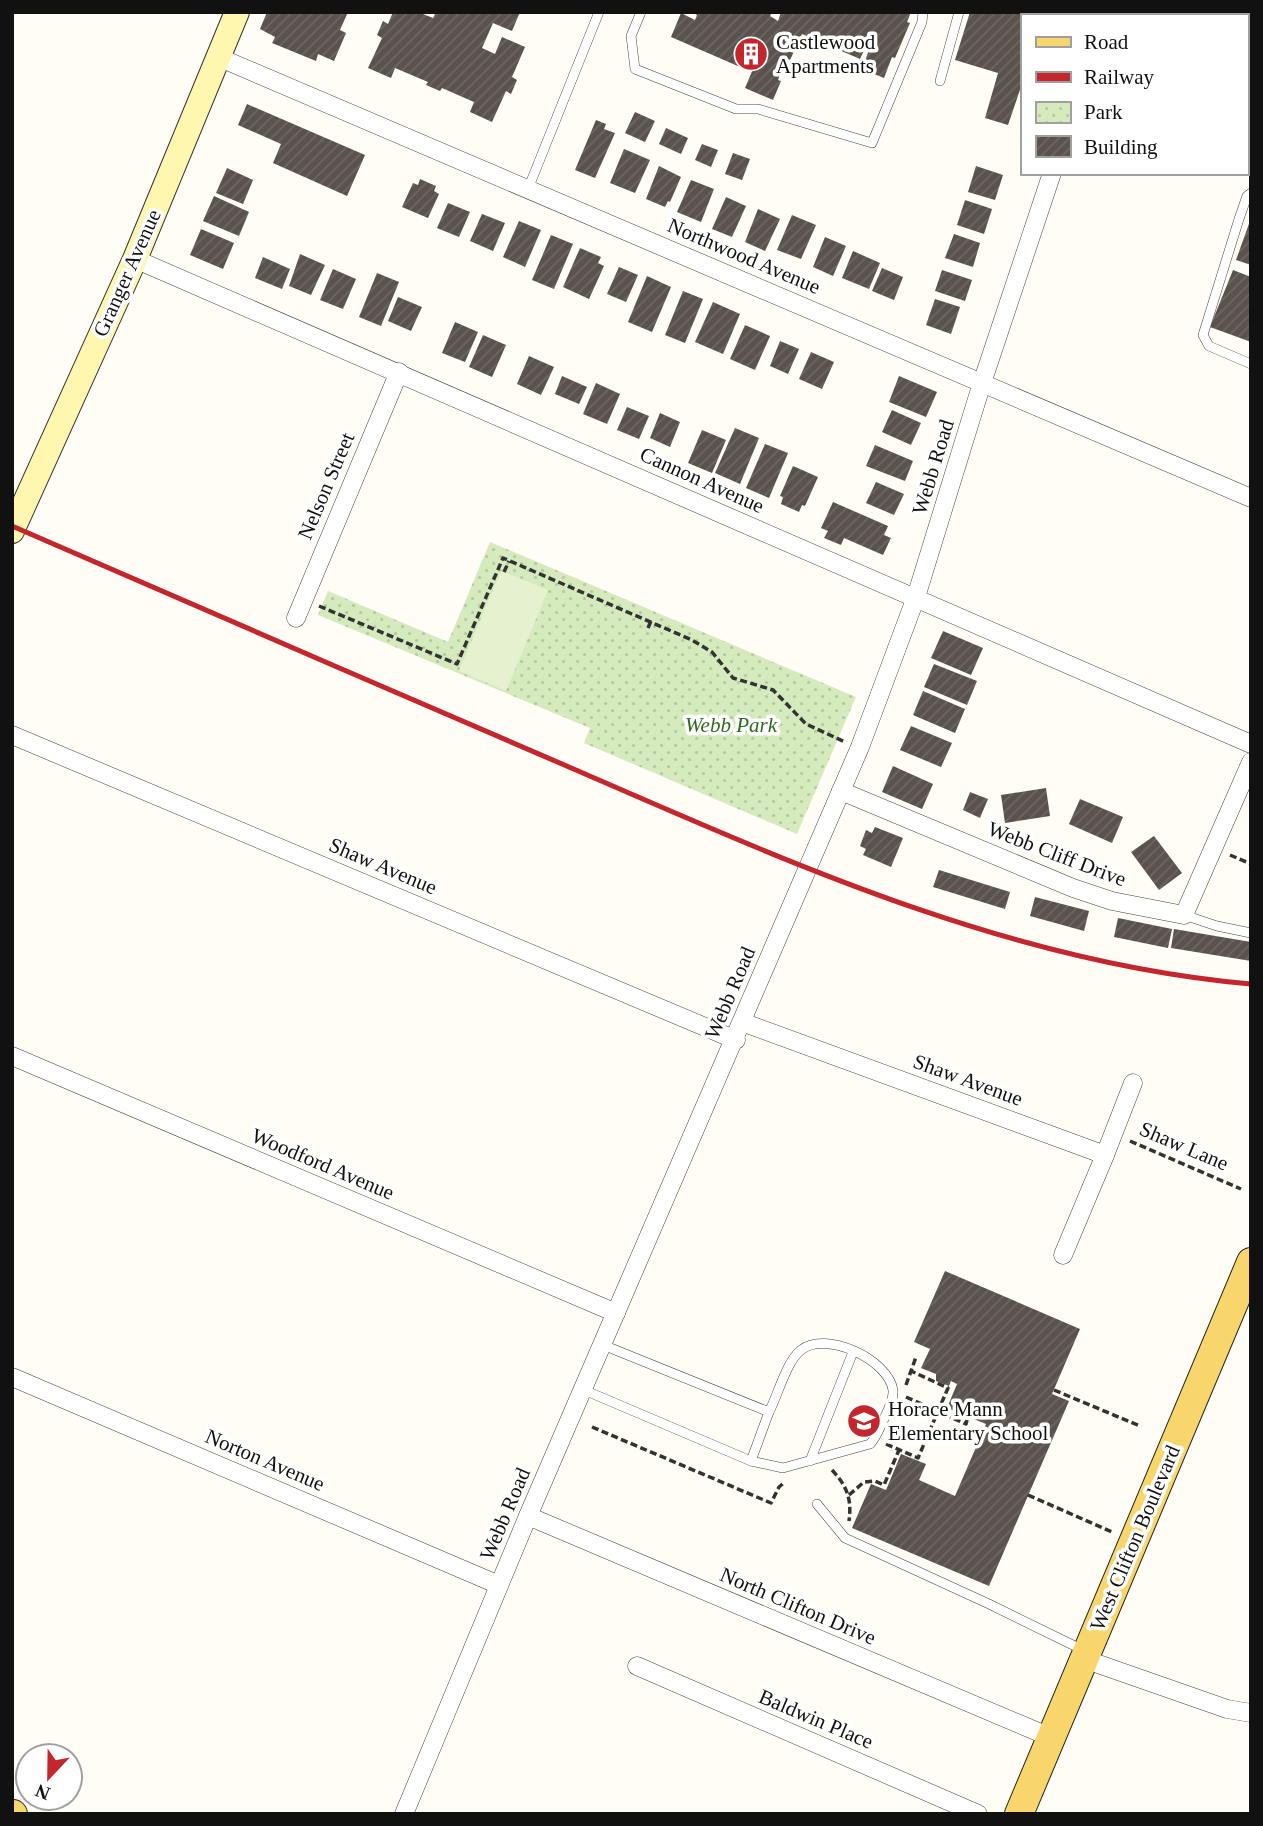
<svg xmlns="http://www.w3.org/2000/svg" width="1263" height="1826" font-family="'Times New Roman',serif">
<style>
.park{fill:url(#park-dots)}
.pitch{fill:#e6f2cf}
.building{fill:url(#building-hatch)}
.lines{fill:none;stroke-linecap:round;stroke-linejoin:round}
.lane-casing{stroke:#444;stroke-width:10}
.street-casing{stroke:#444;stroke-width:19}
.secondary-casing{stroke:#333;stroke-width:26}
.primary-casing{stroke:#222;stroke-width:30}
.path{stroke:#333;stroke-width:3.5;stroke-dasharray:7 3.5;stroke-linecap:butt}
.lane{stroke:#fff;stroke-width:9}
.street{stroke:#fff;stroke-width:18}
.secondary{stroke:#fff6b0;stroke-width:24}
.primary{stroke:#f9d66b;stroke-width:28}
.rail{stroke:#c4262e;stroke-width:5}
.labels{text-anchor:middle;stroke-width:7;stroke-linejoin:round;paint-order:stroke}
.poi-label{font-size:21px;fill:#111;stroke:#fff;text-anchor:start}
.street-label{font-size:21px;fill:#111;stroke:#fff}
.park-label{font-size:21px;font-style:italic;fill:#2f6b1f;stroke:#fff}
</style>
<defs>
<pattern id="park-dots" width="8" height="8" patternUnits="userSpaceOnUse" patternTransform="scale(1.75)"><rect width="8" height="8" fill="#d5ebbd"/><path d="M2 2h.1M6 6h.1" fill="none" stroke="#b6c8a1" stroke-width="1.8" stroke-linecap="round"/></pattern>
<pattern id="building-hatch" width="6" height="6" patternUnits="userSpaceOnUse" patternTransform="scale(1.75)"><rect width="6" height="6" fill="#5a524d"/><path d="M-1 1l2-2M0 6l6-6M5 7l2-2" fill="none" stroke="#6d6662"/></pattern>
</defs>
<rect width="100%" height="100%" fill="#fffdf5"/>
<path class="park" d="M490 542 856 697 797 834 584 743 590 728 318 615 328 591 448 642Z"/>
<path class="pitch" d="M501 571 548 590 506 691 459 671Z"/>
<g class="building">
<path d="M267 12H348L340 30 346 33 334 61 318 54 316 61 272 43 275 37 260 29Z"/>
<path d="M393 12H418L433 18 436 12H520L512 31 493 23 482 48 495 54 502 37 525 47 512 77 517 80 511 94 506 91 492 122 470 112 474 102 442 88 440 91 426 85 428 82 395 68 391 78 368 68 382 38 377 35 383 21 388 24Z"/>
<path d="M692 12H772L770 16 778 21 781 12H911L907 22 910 23 895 58 892 57 884 78 862 69 869 50 865 48 860 59 802 34 790 60 786 58 778 80 781 81 773 100 745 88 753 69 748 66 747 70 671 37 681 13 695 20 697 15Z"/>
<path d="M970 12H1084L1083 16H1023V81L1008 125 985 118 998 73 955 60Z"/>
<path d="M1131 12H1251V40H1247V16H1130Z"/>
<path d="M247 104 365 155 347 196 273 163 281 144 238 125Z"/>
<path d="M635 112 655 121 645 142 625 133Z"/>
<path d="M596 120 606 124 604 129 615 133 595 178 575 170Z"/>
<path d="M666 128 688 138 681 154 659 144Z"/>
<path d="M702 144 718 150 711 167 695 160Z"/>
<path d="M624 149 650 160 635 193 610 183Z"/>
<path d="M733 153 750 159 742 180 725 174Z"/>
<path d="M659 166 681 177 670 202 668 201 665 207 646 199Z"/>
<path d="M976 166 1003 175 995 200 968 192Z"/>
<path d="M227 168 253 180 243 204 216 193Z"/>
<path d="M420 179 436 186 434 191 439 194 428 218 402 207 413 183 418 185Z"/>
<path d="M691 180 714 189 701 222 677 212Z"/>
<path d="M214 196 249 212 239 236 203 221Z"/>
<path d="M726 197 746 206 732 237 712 229Z"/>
<path d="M965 200 992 209 984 234 957 225Z"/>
<path d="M448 203 470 212 459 237 437 228Z"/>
<path d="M758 209 780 219 765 251 745 242Z"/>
<path d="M482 214 505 223 493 251 470 241Z"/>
<path d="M792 215 816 225 801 259 777 250Z"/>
<path d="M519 221 541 230 525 267 503 257Z"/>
<path d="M1250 221H1251V265L1236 260Z"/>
<path d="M201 229 234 243 223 269 190 255Z"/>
<path d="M954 234 980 243 973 267 945 258Z"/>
<path d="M551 235 573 244 554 289 532 280Z"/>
<path d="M825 237 846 246 833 276 813 267Z"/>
<path d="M580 248 601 257 598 263 604 266 589 299 563 287Z"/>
<path d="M853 251 880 263 869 289 842 278Z"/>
<path d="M300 254 325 265 311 295 289 286Z"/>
<path d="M263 257 290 269 282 289 255 278Z"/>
<path d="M619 267 638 275 626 302 607 294Z"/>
<path d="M882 268 903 277 894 300 872 291Z"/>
<path d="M333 269 356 279 343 309 320 300Z"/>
<path d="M942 270 972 280 965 301 935 291Z"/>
<path d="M1233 270 1251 277V342L1210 327Z"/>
<path d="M377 273 399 282 381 326 359 317Z"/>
<path d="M647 276 671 287 652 332 628 322Z"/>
<path d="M683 291 703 299 685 343 665 335Z"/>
<path d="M398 297 422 307 411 331 388 321Z"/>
<path d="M935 299 960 307 951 334 926 325Z"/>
<path d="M713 302 740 314 723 354 695 342Z"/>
<path d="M455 322 478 332 465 362 442 353Z"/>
<path d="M745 325 770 336 755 370 730 359Z"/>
<path d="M483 335 506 345 492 377 469 367Z"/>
<path d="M780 341 799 349 788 374 770 366Z"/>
<path d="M811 352 834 362 822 389 799 379Z"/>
<path d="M529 356 554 367 541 395 517 384Z"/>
<path d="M562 376 587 387 579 404 555 394Z"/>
<path d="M899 376 937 392 926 417 889 402Z"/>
<path d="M596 383 620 394 607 424 583 414Z"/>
<path d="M627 407 649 416 639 439 617 430Z"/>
<path d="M892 410 921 423 911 445 882 432Z"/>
<path d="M660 413 680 422 670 447 650 438Z"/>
<path d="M735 428 759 438 740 484 715 473Z"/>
<path d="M702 430 726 440 712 473 688 463Z"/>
<path d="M765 444 788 453 769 498 746 488Z"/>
<path d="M875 445 913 461 905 481 866 466Z"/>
<path d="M793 466 818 477 805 506 802 505 799 512 781 504 783 497 780 496Z"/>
<path d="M876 482 904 494 894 515 866 503Z"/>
<path d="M833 502 888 526 884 535 891 538 883 555 844 538 841 545 824 538 828 531 821 528Z"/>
<path d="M943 631 983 648 971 675 931 658Z"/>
<path d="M934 664 977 681 967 705 924 687Z"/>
<path d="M923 691 965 709 955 733 913 715Z"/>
<path d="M911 726 952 743 941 767 900 750Z"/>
<path d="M893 766 933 784 922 809 882 792Z"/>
<path d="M1046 788 1050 816 1005 823 1001 795Z"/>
<path d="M970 792 988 799 980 818 963 810Z"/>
<path d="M1080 799 1123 817 1112 843 1069 824Z"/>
<path d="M875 827 903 838 891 867 863 855 866 849 860 846 866 830 872 833Z"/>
<path d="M1154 836 1182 873 1159 890 1131 852Z"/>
<path d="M939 870 1010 892 1005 909 933 887Z"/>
<path d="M1035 897 1089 911 1084 931 1030 916Z"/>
<path d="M1118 918 1172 929 1168 948 1114 937Z"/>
<path d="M1174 929 1251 942V961L1171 948Z"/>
<path d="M945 1271 1080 1329 1052 1394 1069 1401 989 1586 852 1528 871 1484 886 1490 901 1454 926 1464 919 1480 955 1496 986 1424 947 1408 957 1384 951 1381 949 1386 936 1381V1374L921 1368 930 1349 914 1342Z"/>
</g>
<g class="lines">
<g class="lane-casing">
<g id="lane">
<path d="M641 12 631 36 635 69 736 109H758L872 143 922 22 923 12"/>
<path d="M940 81 959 12"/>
<path d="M528 189 599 12"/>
<path d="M1251 193 1247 196 1239 219 1203 335 1209 346 1251 364"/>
<path d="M1184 915 1217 926 1251 933"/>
<path d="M584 1390 751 1461 783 1468 870 1444C876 1438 879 1429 883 1421 887 1412 894 1400 893 1390 888 1359 825 1330 801 1350 786 1362 778 1395 769 1412L603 1345"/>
<path d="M751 1461 769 1412"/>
<path d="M810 1461 853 1352"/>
<path d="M817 1504 845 1538 989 1604 1085 1651"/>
</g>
</g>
<g class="street-casing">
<g id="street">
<path d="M1104 16 1105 12"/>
<path d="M218 57 1251 498"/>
<path d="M135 259 1251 744"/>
<path d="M296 618 399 372"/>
<path d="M12 735 736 1040"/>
<path d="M841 791 1073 888 1112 901 1184 915 1251 762"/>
<path d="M742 1022 1105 1155 1133 1083"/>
<path d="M12 1056 616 1313"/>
<path d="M1063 1255 1105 1155"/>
<path d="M12 1377 499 1585"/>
<path d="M528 1516 1050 1737"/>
<path d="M1084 1659 1227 1709 1251 1713"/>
<path d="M637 1666 978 1814"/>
<path d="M404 1814 528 1516 860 747 916 597 982 383 1052 173"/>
</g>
</g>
<g class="secondary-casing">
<path id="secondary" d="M12 531 135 259 237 12"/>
</g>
<g class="primary-casing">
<g id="primary">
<path d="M12 1814H13"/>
<path d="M1019 1814 1251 1262"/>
</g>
</g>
<g class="path">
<path d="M504 572 509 561"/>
<path d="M319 606 457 664 503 558 692 640 712 652 733 678 773 690 806 724 845 742"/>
<path d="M648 628 651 621"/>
<path d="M1230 855 1251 864"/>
<path d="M1130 1141 1241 1189"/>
<path d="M906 1385 916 1357"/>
<path d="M1054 1390 1140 1426"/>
<path d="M906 1397 966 1424 967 1420"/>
<path d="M592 1427 771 1503 779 1487 785 1482"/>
<path d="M886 1444 918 1458 948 1388 911 1371"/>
<path d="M832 1470C847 1486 852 1499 849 1521"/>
<path d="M849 1495 864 1482 875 1481 884 1485 899 1450"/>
<path d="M1028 1495 1112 1532"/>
</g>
<use href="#lane" class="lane"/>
<use href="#street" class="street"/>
<use href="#secondary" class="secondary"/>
<use href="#primary" class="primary"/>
<path class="rail" d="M12 526C198 607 383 687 569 767 788 862 1009 963 1251 984"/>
</g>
<defs>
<g id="building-disc" transform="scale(1.75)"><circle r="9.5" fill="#c4262e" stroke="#fff"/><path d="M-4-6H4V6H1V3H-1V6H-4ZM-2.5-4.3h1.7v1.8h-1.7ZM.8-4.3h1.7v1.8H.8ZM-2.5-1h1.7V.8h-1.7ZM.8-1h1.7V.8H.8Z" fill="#fff"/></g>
<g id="school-disc" transform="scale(1.75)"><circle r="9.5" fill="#c4262e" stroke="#fff"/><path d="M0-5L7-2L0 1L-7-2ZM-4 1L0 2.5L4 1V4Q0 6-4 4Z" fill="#fff"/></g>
</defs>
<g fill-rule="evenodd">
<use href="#building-disc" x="751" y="54"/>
<use href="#school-disc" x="864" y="1421"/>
</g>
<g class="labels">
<g class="poi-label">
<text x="776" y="49">Castlewood<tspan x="776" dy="24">Apartments</tspan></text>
<text x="888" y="1416">Horace Mann<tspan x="888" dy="24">Elementary School</tspan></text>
</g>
<g class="street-label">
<text transform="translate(744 256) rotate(23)" y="7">Northwood Avenue</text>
<text transform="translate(127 273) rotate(-66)" y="7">Granger Avenue</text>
<text transform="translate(933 467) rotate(-73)" y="7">Webb Road</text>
<text transform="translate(702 480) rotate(24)" y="7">Cannon Avenue</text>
<text transform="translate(326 486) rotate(-67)" y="7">Nelson Street</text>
<text transform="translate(1057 854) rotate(21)" y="7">Webb Cliff Drive</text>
<text transform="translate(383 866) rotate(23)" y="7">Shaw Avenue</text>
<text transform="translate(730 993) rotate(-67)" y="7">Webb Road</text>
<text transform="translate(968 1080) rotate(20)" y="7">Shaw Avenue</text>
<text transform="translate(1184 1146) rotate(23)" y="7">Shaw Lane</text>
<text transform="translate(323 1164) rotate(23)" y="7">Woodford Avenue</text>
<text transform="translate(265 1460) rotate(23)" y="7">Norton Avenue</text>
<text transform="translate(505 1514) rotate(-67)" y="7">Webb Road</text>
<text transform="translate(1135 1538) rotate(-67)" y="7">West Clifton Boulevard</text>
<text transform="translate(798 1606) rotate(23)" y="7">North Clifton Drive</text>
<text transform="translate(816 1719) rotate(23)" y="7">Baldwin Place</text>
</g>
<g class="park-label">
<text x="731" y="732">Webb Park</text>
</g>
</g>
<rect width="1263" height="1826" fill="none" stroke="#111111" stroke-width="28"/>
<rect x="1021" y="14" width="228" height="161" fill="#ffffff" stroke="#a0a0a0" stroke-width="2"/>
<rect x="1036" y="37" width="35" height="10" fill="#f9d66b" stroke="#a0a0a0" stroke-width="2"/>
<text x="1084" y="49" font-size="21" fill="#111111">Road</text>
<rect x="1036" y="72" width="35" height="10" fill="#c4262e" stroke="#a0a0a0" stroke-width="2"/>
<text x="1084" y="84" font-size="21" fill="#111111">Railway</text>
<rect x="1036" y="102" width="35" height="21" fill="url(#park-dots)" stroke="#a0a0a0" stroke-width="2"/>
<text x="1084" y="119" font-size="21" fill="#111111">Park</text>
<rect x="1036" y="136" width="35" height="21" fill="url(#building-hatch)" stroke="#a0a0a0" stroke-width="2"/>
<text x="1084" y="154" font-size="21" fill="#111111">Building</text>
<g transform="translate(49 1777) rotate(202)"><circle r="33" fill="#ffffff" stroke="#a0a0a0" stroke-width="2"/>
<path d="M0-5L12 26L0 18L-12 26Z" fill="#c4262e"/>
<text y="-10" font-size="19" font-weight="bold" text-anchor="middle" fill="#111111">N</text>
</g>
</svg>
